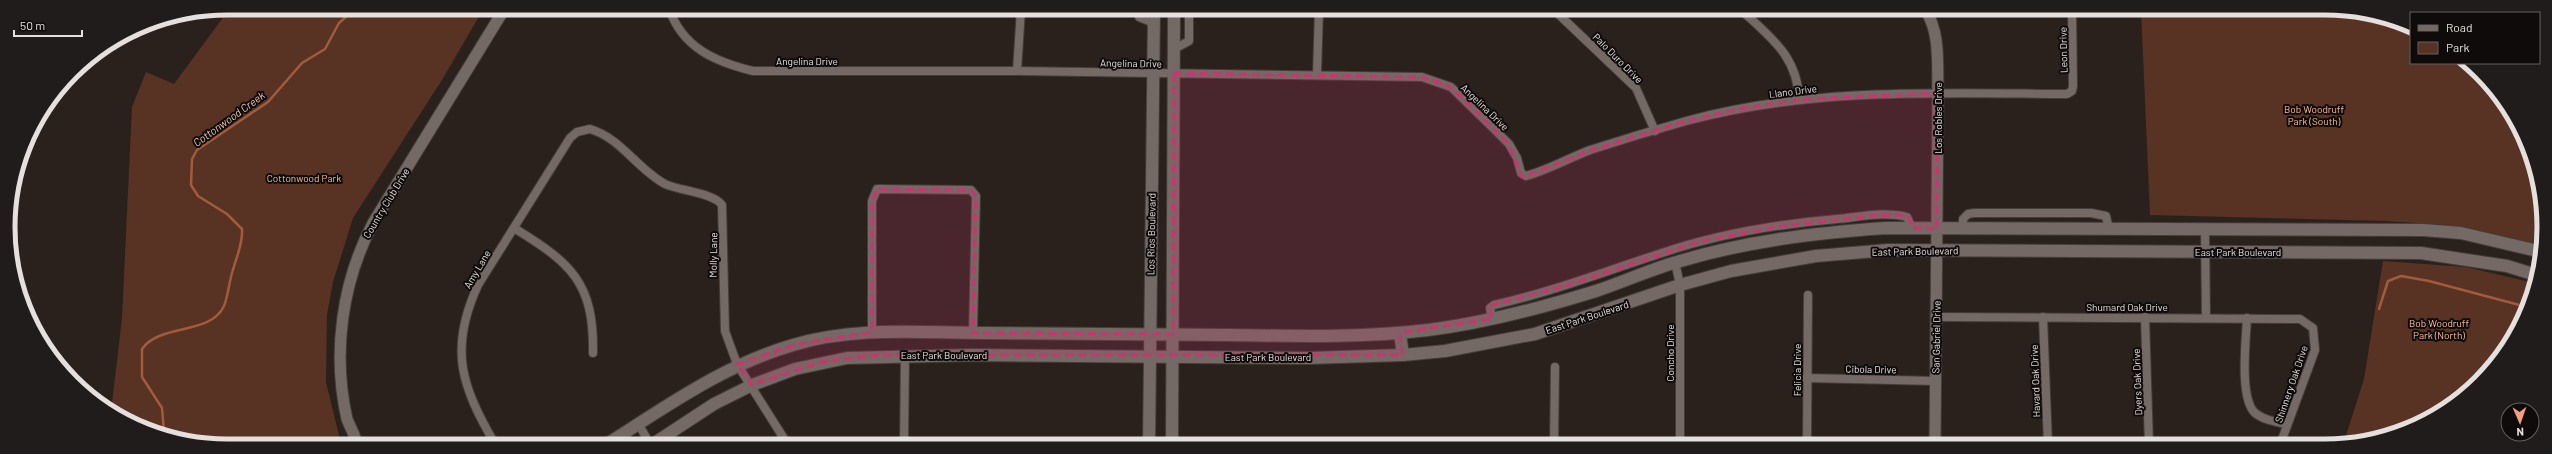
<svg xmlns="http://www.w3.org/2000/svg" width="2552" height="454" font-family="Barlow,sans-serif">
<style>
.green{fill:#583222}
.lines{fill:none;stroke-linecap:round;stroke-linejoin:round}
.stream{stroke:#a15b3d;stroke-width:2.5}
.minor-casing{stroke:#453d3a;stroke-width:10}
.tertiary-casing{stroke:#453d3a;stroke-width:13}
.secondary-casing{stroke:#453d3a;stroke-width:14}
.minor{stroke:#746964;stroke-width:8}
.tertiary{stroke:#746964;stroke-width:11}
.secondary{stroke:#746964;stroke-width:12}
.marked{fill:#c7366e;fill-opacity:0.2;stroke:#c7366e;stroke-width:3;stroke-dasharray:8 5;stroke-linejoin:round}
.labels{text-anchor:middle;stroke-width:4;stroke-linejoin:round;paint-order:stroke}
.street-label{font-size:10px;fill:#e5dfdd;stroke:#0f0b0a}
.park-label{font-size:10px;fill:#f9bca2;stroke:#0f0b0a}
.water-label{font-size:11px;font-style:italic;fill:#f2c9b7;stroke:#0f0b0a}
.rim{fill:none;stroke:#e5dfdd;stroke-width:5}
</style>
<rect width="100%" height="100%" fill="#2a211d"/>
<g class="green">
<path d="M230 8H484L442 80 353 218 333 282 327 315 326 382 341 444H199L118 417 111 412 122 318 132 107 146 72 174 84Z"/>
<path d="M2141 10H2353L2411 29V63H2464L2499 94 2536 170 2542 246 2447 225 2386 221 2150 215Z"/>
<path d="M2383 261 2466 267 2534 283 2521 324 2480 382 2422 424 2343 445 2364 379Z"/>
</g>
<g class="lines">
<g class="stream">
<path d="M2379 309 2388 281 2401 276 2429 281 2527 307"/>
<path d="M164 432 162 408 142 377V349C160 323 210 336 224 306 228 296 229 283 232 273 236 258 243 244 242 229L227 214 198 196 191 185 192 159 197 150 268 102 302 63 325 49 339 23 356 8"/>
</g>
<g class="minor-casing">
<g id="minor">
<path d="M669 8C682 48 716 62 753 71H1017L1422 77 1451 87 1497 132 1509 144 1517 158 1521 173 1526 176C1548 170 1569 158 1590 150 1621 140 1654 130 1686 121 1810 87 1940 93 2067 94L2072 91 2073 86 2072 10"/>
<path d="M1138 9 1139 17 1154 23"/>
<path d="M1553 9 1636 88 1655 131"/>
<path d="M1740 9C1770 37 1798 56 1799 100"/>
<path d="M1174 49 1189 41V9"/>
<path d="M1017 71 1021 9"/>
<path d="M1317 74 1319 9"/>
<path d="M514 228C571 263 594 282 593 353"/>
<path d="M1963 229V219L1968 214 1974 213H2091L2106 216 2109 229"/>
<path d="M2205 229 2206 316"/>
<path d="M1675 262 1680 285V445"/>
<path d="M1937 317 2300 319 2313 328 2315 350 2280 445"/>
<path d="M2043 317 2048 445"/>
<path d="M2145 317 2149 445"/>
<path d="M2247 318C2246 340 2239 398 2255 413 2264 420 2276 422 2287 424"/>
<path d="M1492 319 1490 308 1494 305C1552 292 1606 271 1662 253 1718 234 1779 224 1837 219 1859 217 1886 211 1907 217L1912 228"/>
<path d="M872 332V201L877 189 971 190 976 196 973 333"/>
<path d="M1806 378 1936 381"/>
<path d="M639 425 650 444"/>
<path d="M495 444C462 387 448 350 478 285L570 138 577 132 590 129C621 138 637 169 665 184 680 191 714 193 722 205L725 331 737 364 788 445"/>
<path d="M904 445 905 355"/>
<path d="M1554 445 1555 367"/>
<path d="M1807 445 1808 295"/>
</g>
</g>
<g class="tertiary-casing">
<g id="tertiary">
<path d="M1925 9C1941 34 1937 65 1938 93L1935 445"/>
<path d="M357 444C355 435 350 427 347 419 332 353 342 282 373 223L505 8"/>
</g>
</g>
<g class="secondary-casing">
<g id="secondary">
<path d="M1400 333 1403 355"/>
<path d="M607 444C667 406 724 365 793 345 855 326 920 333 984 333 1066 334 1148 334 1229 335 1295 336 1363 338 1428 330 1485 323 1541 308 1596 291 1623 282 1649 270 1677 262 1746 241 1814 233 1886 228L2423 230 2461 233 2542 252"/>
<path d="M653 444 714 404 752 385 795 369 847 358 973 355 1309 358 1403 355 1445 351 1535 334 1680 285 1731 271 1816 256 1888 250 2421 253 2507 266 2536 275"/>
<path d="M1149 445 1154 9"/>
<path d="M1172 445 1174 9"/>
</g>
</g>
<use href="#minor" class="minor"/>
<use href="#tertiary" class="tertiary"/>
<use href="#secondary" class="secondary"/>
</g>
<path class="marked" d="M1174 73 1422 77 1436 81 1451 87 1509 144 1522 177 1591 150 1685 121 1743 108 1805 99 1938 93 1937 229 1912 228 1909 218 1900 215 1873 216 1776 227 1699 242 1573 284 1489 306 1492 319 1400 333 1403 355H879L823 362 752 385 737 364 796 344 872 332V201L877 189 971 190 976 196 973 333 1173 334Z"/>
<g class="labels">
<g class="street-label">
<text transform="translate(2063 50) rotate(-91)" y="4">Leon Drive</text>
<text transform="translate(1618 58) rotate(45)" y="4">Palo Duro Drive</text>
<text x="807" y="65">Angelina Drive</text>
<text transform="translate(1131 63) rotate(1)" y="4">Angelina Drive</text>
<text transform="translate(1793 91) rotate(-7)" y="4">Llano Drive</text>
<text transform="translate(1485 107) rotate(44)" y="4">Angelina Drive</text>
<text transform="translate(1938 118) rotate(-90)" y="4">Los Robles Drive</text>
<text transform="translate(386 203) rotate(-59)" y="4">Country Club Drive</text>
<text transform="translate(1151 234) rotate(-89)" y="4">Los Rios Boulevard</text>
<text transform="translate(1915 251) rotate(-1)" y="4">East Park Boulevard</text>
<text x="2238" y="256">East Park Boulevard</text>
<text transform="translate(713 255) rotate(-89)" y="4">Molly Lane</text>
<text transform="translate(477 269) rotate(-59)" y="4">Amy Lane</text>
<text x="2127" y="311">Shumard Oak Drive</text>
<text transform="translate(1587 317) rotate(-18)" y="4">East Park Boulevard</text>
<text transform="translate(1936 337) rotate(-89)" y="4">San Gabriel Drive</text>
<text transform="translate(1670 353) rotate(-90)" y="4">Concho Drive</text>
<text x="944" y="359">East Park Boulevard</text>
<text x="1268" y="361">East Park Boulevard</text>
<text transform="translate(1871 369) rotate(1)" y="4">Cibola Drive</text>
<text transform="translate(1797 370) rotate(-90)" y="4">Felicia Drive</text>
<text transform="translate(2035 381) rotate(-92)" y="4">Havard Oak Drive</text>
<text transform="translate(2137 382) rotate(-92)" y="4">Dyers Oak Drive</text>
<text transform="translate(2291 384) rotate(-71)" y="4">Shinnery Oak Drive</text>
</g>
<g class="park-label">
<text x="2314" y="113">Bob Woodruff<tspan x="2314" dy="12">Park (South)</tspan></text>
<text x="304" y="182">Cottonwood Park</text>
<text x="2439" y="327">Bob Woodruff<tspan x="2439" dy="12">Park (North)</tspan></text>
</g>
<g class="water-label">
<text transform="translate(229 119) rotate(-36)" y="4">Cottonwood Creek</text>
</g>
</g>
<path d="M0 0H2552V454H0ZM227 15H2325A212 212 0 0 1 2537 227V227A212 212 0 0 1 2325 439H227A212 212 0 0 1 15 227V227A212 212 0 0 1 227 15Z" fill="#201c1b" fill-rule="evenodd"/>
<path class="rim" d="M227 15H2325A212 212 0 0 1 2537 227V227A212 212 0 0 1 2325 439H227A212 212 0 0 1 15 227V227A212 212 0 0 1 227 15Z"/>
<rect x="2410" y="12" width="130" height="52" fill="#0f0b0a" stroke="#65605e"/>
<rect x="2418" y="25" width="20" height="6" fill="#746964" stroke="#65605e"/>
<text x="2446" y="32" font-size="12" fill="#e5dfdd">Road</text>
<rect x="2418" y="42" width="20" height="12" fill="#583222" stroke="#65605e"/>
<text x="2446" y="52" font-size="12" fill="#e5dfdd">Park</text>
<g transform="translate(2520 422) rotate(178)"><circle r="19" fill="#0f0b0a" stroke="#65605e"/>
<path d="M0-3L7 15L0 10L-7 15Z" fill="#f2a17e"/>
<text y="-6" font-size="11" font-weight="bold" text-anchor="middle" fill="#e5dfdd">N</text>
</g>
<path d="M14 30v6h68v-6" fill="none" stroke="#e5dfdd" stroke-width="2"/>
<text x="20" y="30" font-size="12" fill="#e5dfdd" stroke="#0f0b0a" stroke-width="3" paint-order="stroke">50 m</text>
</svg>
